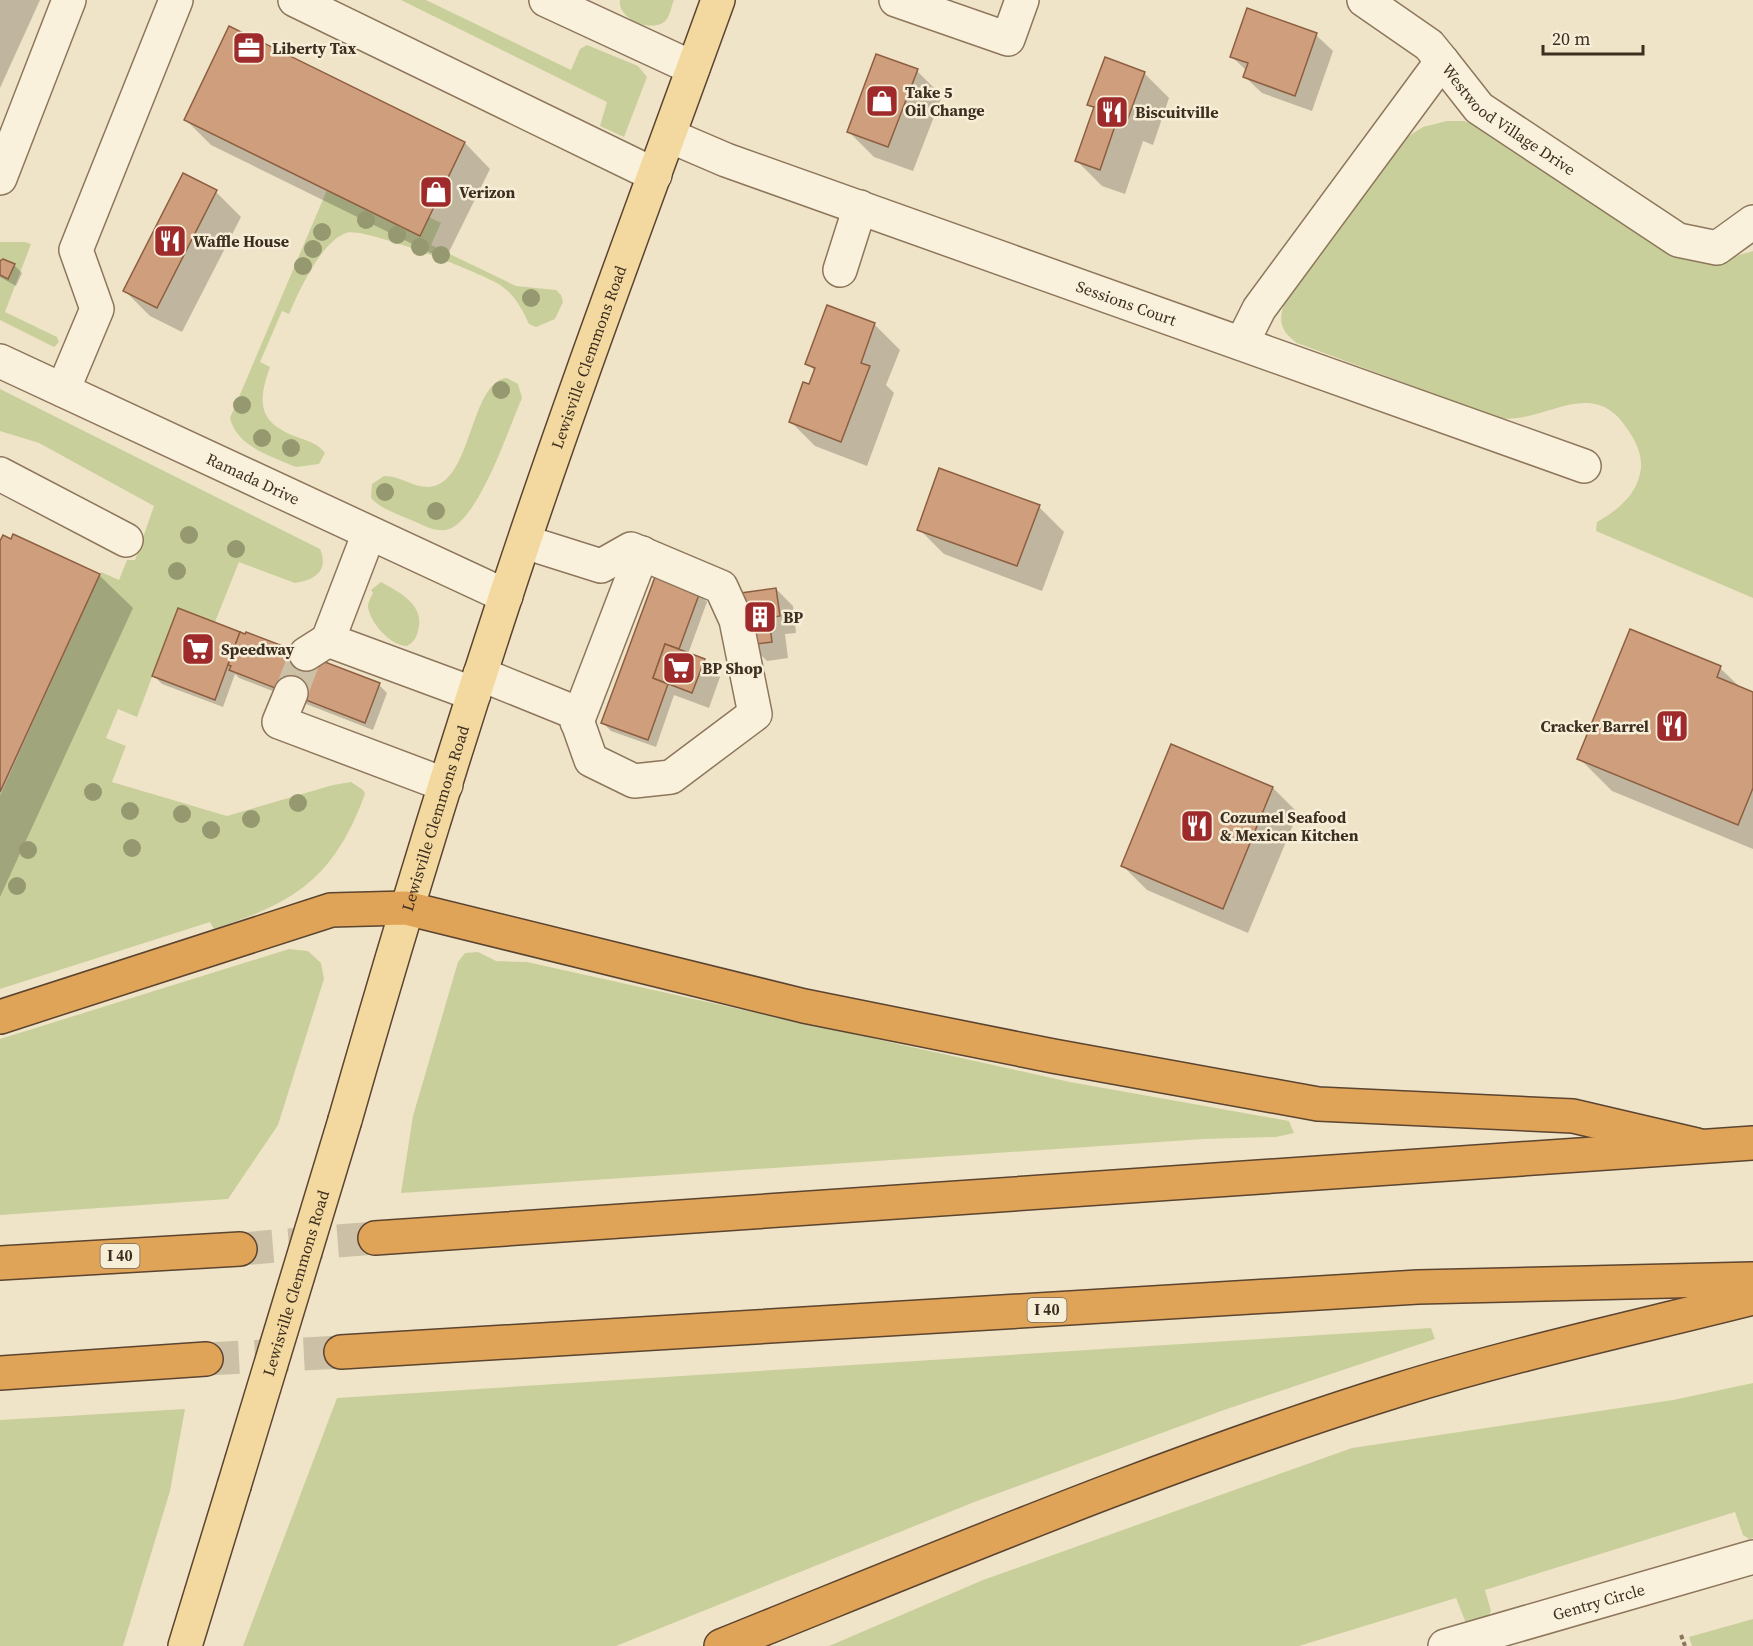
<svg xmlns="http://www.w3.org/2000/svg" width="1753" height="1646" font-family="'Source Serif 4',serif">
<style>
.green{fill:#c9cf9b}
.shadow{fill:#0003}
.building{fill:#cf9f7d;stroke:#8d5f41;stroke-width:1.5}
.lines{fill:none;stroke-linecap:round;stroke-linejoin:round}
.minor-tunnel{stroke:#ccc0a6;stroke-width:33;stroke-dasharray:33 16;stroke-linecap:butt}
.highway-tunnel{stroke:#ccc0a6;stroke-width:33;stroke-dasharray:33 16;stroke-linecap:butt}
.minor-casing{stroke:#8d765c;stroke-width:36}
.major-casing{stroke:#5b4430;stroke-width:36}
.highway-casing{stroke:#5b4430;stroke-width:36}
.path{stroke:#8d765c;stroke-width:4;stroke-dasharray:4.5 3;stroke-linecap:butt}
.minor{stroke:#faf1dc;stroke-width:33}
.major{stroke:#f3d9a0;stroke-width:33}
.highway{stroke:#e0a458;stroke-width:33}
.major-bridge-casing{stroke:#5b4430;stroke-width:36;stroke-linecap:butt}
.major-bridge{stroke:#f3d9a0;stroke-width:33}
.tree{fill:#96986f}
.labels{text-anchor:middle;stroke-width:5;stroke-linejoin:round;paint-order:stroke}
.shield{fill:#f7eed8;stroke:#756857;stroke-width:1.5}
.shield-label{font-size:15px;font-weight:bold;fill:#3d2e20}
.poi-label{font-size:16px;font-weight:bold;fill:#3d2e20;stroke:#f7eed8;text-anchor:start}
.street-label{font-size:16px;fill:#3d2e20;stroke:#f7eed8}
</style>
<rect width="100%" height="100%" fill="#f0e4c8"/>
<g class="green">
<path d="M401 0H426L571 70 580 49 587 45 638 66 647 77 624 137 600 126 607 102Z"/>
<path d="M620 0H674C671 7 670 18 664 22 650 33 617 18 620 0Z"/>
<path d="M1447 121H1464L1474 125 1632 226 1725 259 1753 251V598L1596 531 1597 522C1618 510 1638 494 1641 468 1642 454 1636 442 1628 430 1592 373 1545 425 1498 418 1479 415 1457 403 1438 396 1391 378 1344 360 1297 343 1274 327 1280 313 1290 291L1404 139 1423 127Z"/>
<path d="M327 190 420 236 429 217 441 223 431 245 516 286 556 290 561 295 563 302 555 319 536 327 529 324C522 309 515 295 500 285 482 273 362 226 346 233 321 242 299 291 289 314L282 311 260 362 270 367C258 401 257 423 297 437 308 441 317 443 325 453L319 464 296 467C271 456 237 447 230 418Z"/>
<path d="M0 242H25L31 244 5 312 57 337 59 342 54 347 0 320Z"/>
<path d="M507 378 518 384 522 398C509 427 478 524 446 530 434 532 421 524 411 520 397 514 381 509 371 498L372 484 384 476C401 475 417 491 434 486 472 477 471 381 507 378Z"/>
<path d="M0 389 320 549C329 570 316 580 295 583L239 562 215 622 178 608 137 717 118 709 106 738 126 746 112 782 227 816 333 785 351 782 363 790 365 794C334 878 296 902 214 929L210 922 0 989V796L101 572 119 580 127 560H135L154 506 39 443 0 431Z"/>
<path d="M381 582C399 592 426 605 418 631 416 638 414 642 407 646 391 646 370 623 368 607 368 602 371 597 373 593L371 590Z"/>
<path d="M289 949 308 951 321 963 324 979 278 1125 228 1199 0 1215V1039Z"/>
<path d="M478 952 496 961 527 962 1070 1082 1289 1121 1294 1133 1276 1137 1204 1139 401 1193 413 1116 458 962 465 953Z"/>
<path d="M1431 1328 1435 1339 1224 1410 977 1501 616 1646H243L337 1398Z"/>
<path d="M1753 1383V1538L1749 1539 1743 1535 1735 1512 1485 1590 1491 1611 1487 1618 1466 1623 1456 1598 1299 1646H829L983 1580 1352 1448 1673 1400Z"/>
<path d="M185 1409 170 1491 123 1646H0V1420Z"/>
<path d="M1753 1619V1646H1692L1689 1637Z"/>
</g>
<g class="shadow">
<path d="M0 0H40L0 88Z"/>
<path d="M230 28 465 143 490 169 445 260 211 145 186 120Z"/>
<path d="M1316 35 1333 51 1312 111 1262 93 1245 77 1247 71 1232 57Z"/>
<path d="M917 71 942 96 913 171 874 157 849 132Z"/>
<path d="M1144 73 1169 98 1153 145 1143 141 1125 194 1102 186 1077 161 1095 110 1089 104Z"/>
<path d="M216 192 241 217 182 332 150 316 125 291Z"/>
<path d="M0 261 14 265 22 273 16 286 0 277Z"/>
<path d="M874 324 900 350 886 385 894 393 867 466 815 446 790 421 815 371 807 363Z"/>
<path d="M1039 507 1064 532 1042 591 944 554 919 529Z"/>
<path d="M0 544 99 575 133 608 0 897Z"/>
<path d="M776 589 793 606 796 633 785 634 788 658 767 661 750 644Z"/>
<path d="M699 594 707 602 688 654 704 660 720 677 709 708 674 695 656 747 611 731 603 723Z"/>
<path d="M179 610 379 685 387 693 373 730 239 678 235 674 223 707 162 684 154 676Z"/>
<path d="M1720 668 1742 689 1753 694V849L1612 791 1579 758Z"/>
<path d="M1172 746 1273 788 1298 813 1248 933 1147 890 1122 865Z"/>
</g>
<g class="building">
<path d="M1247 8 1317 33 1295 96 1243 77 1248 63 1230 57Z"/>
<path d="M229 26 465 142 420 236 184 120Z"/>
<path d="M876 54 918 69 888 147 847 132Z"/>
<path d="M1105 57 1145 72 1127 121 1118 117 1100 170 1075 161 1094 107 1087 105Z"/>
<path d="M183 173 217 190 157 308 123 291Z"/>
<path d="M3 259 15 264 8 279 0 275V261Z"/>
<path d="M827 305 875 323 861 363 870 366 841 442 789 422 803 382 809 384 815 368 805 364Z"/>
<path d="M939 468 1040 505 1017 566 917 530Z"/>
<path d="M13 534 100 574 0 792V541L3 535 11 539Z"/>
<path d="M655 577 700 592 679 649 665 644 653 678 668 684 648 740 601 723Z"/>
<path d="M776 588 780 616 769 618 772 642 749 645 741 593Z"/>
<path d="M178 608 240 632 215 700 152 676Z"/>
<path d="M1630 629 1721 666 1717 677 1753 692V788L1738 825 1577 759Z"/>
<path d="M240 632 245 634 246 632 380 683 365 723 229 670 231 666 228 665Z"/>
<path d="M665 644 705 659 692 693 653 678Z"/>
<path d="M1171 744 1273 787 1223 909 1121 866Z"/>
</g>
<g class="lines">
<path class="minor-tunnel" d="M291 693 306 654"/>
<g class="highway-tunnel">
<path d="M240 1249 375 1238"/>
<path d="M206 1359 341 1352"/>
</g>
<g class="minor-casing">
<g id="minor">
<path d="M295 0 655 175"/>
<path d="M546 0 693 68"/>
<path d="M896 0 1008 39 1022 0"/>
<path d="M1364 0 1429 45 1442 61"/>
<path id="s1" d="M670 136 726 160 1584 466"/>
<path d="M0 178 69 0"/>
<path d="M840 270 860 207"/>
<path id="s2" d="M1242 343 1259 309 1442 61 1479 108 1678 240 1717 248 1753 222"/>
<path id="s3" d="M0 361 506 596"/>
<path d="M63 390 97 309 76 250 176 0"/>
<path d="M0 474 126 540"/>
<path d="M328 640 474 694"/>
<path d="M306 654 328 640 369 533"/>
<path d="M480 674 574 712 591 760 634 781 671 777 755 714 736 620 721 587 631 549 601 566 525 542"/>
<path d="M291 693 279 722 446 785"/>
<path d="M577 722 642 553"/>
<path id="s4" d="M1445 1646 1753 1557"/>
</g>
</g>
<g class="major-casing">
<g id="major">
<path id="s5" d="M345 1120C395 945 448 771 505 598 571 397 646 199 718 0"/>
<path d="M185 1646 234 1486"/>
</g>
</g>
<g class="highway-casing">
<g id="highway">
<path d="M0 1017 331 910 406 908 804 1006 1053 1056 1318 1104 1573 1116 1697 1145"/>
<path d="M375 1238 1753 1143"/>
<path d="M0 1263 240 1249"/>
<path d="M341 1352 1418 1287 1753 1279"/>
<path d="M0 1373 206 1359"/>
<path d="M721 1646C945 1556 1167 1462 1398 1390 1514 1354 1634 1328 1753 1298"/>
</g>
</g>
<path class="path" d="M1681 1635 1685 1646"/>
<use href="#minor" class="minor"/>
<use href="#major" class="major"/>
<use href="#highway" class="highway"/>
<g class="major-bridge-casing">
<g id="major-bridge">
<path id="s6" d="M234 1486 345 1120"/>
</g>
</g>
<use href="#major-bridge" class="major-bridge"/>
</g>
<g class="tree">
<circle cx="366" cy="220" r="9"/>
<circle cx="322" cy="232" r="9"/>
<circle cx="397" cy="235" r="9"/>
<circle cx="420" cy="247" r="9"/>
<circle cx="313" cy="249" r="9"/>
<circle cx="441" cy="255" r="9"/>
<circle cx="303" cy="266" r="9"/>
<circle cx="531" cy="298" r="9"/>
<circle cx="501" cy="390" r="9"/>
<circle cx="242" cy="405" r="9"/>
<circle cx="262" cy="438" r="9"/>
<circle cx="291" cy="448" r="9"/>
<circle cx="385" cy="492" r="9"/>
<circle cx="436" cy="511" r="9"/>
<circle cx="189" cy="535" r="9"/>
<circle cx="236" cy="549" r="9"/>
<circle cx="177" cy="571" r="9"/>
<circle cx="93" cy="792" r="9"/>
<circle cx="298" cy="803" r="9"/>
<circle cx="130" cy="811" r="9"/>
<circle cx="182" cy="814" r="9"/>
<circle cx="251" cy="819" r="9"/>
<circle cx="211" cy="830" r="9"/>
<circle cx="132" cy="848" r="9"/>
<circle cx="28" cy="850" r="9"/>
<circle cx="17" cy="886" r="9"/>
</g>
<defs>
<g id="office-square" transform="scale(1.725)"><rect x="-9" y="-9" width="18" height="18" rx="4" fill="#9e2a2b" stroke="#f7eed8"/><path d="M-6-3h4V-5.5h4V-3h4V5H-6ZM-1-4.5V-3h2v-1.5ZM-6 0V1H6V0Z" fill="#fff"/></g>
<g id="shop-square" transform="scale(1.725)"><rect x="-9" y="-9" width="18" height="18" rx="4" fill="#9e2a2b" stroke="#f7eed8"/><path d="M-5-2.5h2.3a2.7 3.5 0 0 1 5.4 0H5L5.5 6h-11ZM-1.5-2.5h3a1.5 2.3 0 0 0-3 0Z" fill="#fff"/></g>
<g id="restaurant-square" transform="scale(1.725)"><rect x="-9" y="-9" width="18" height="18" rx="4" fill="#9e2a2b" stroke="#f7eed8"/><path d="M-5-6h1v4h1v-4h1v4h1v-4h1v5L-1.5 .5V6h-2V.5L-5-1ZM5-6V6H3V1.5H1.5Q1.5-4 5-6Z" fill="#fff"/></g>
<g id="building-square" transform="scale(1.725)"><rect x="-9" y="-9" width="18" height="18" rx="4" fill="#9e2a2b" stroke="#f7eed8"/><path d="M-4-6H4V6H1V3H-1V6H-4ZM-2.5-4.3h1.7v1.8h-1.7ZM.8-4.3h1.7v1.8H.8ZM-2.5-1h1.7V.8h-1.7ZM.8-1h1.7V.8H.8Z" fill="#fff"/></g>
<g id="supermarket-square" transform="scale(1.725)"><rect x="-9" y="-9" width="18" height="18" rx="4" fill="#9e2a2b" stroke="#f7eed8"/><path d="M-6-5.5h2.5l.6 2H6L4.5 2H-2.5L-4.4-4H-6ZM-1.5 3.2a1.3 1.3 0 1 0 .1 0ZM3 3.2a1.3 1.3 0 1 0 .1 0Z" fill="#fff"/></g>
</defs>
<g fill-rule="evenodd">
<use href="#office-square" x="249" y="48"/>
<use href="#shop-square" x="882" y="101"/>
<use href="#restaurant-square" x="1112" y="112"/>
<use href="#shop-square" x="436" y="192"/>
<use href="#restaurant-square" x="170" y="241"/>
<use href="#building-square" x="760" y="617"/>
<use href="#supermarket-square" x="198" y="649"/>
<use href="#supermarket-square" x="679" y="668"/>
<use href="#restaurant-square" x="1672" y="726"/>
<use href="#restaurant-square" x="1197" y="826"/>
</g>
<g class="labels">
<g class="shield">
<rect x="100.5" y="1244" width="39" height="24" rx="4.5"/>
<rect x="1027.5" y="1298" width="39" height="24" rx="4.5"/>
</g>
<g class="shield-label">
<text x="120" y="1261">I 40</text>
<text x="1047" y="1315">I 40</text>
</g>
<g class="poi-label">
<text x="272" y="54">Liberty Tax</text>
<text x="905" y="98">Take 5<tspan x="905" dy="18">Oil Change</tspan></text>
<text x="1135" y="118">Biscuitville</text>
<text x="459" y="198">Verizon</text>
<text x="193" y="247">Waffle House</text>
<text x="783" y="623">BP</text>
<text x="221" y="655">Speedway</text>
<text x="702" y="674">BP Shop</text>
<text x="1649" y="732" text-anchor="end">Cracker Barrel</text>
<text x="1220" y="823">Cozumel Seafood<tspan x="1220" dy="18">&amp; Mexican Kitchen</tspan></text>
</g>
<g class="street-label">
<text dy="6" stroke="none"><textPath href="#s2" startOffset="436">Westwood Village Drive</textPath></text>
<text dy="6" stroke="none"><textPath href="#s1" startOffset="486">Sessions Court</textPath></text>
<text dy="6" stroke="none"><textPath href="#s5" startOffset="801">Lewisville Clemmons Road</textPath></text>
<text dy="6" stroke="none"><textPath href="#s3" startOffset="279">Ramada Drive</textPath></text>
<text dy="6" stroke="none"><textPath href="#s5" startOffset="315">Lewisville Clemmons Road</textPath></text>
<text dy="6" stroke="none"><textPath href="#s6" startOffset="212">Lewisville Clemmons Road</textPath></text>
<text dy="6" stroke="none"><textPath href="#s4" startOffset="160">Gentry Circle</textPath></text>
</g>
</g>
<path d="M1543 45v9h100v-9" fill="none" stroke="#3d2e20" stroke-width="3"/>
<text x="1552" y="45" font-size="18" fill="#3d2e20" stroke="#f7eed8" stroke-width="4.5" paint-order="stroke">20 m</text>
</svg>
